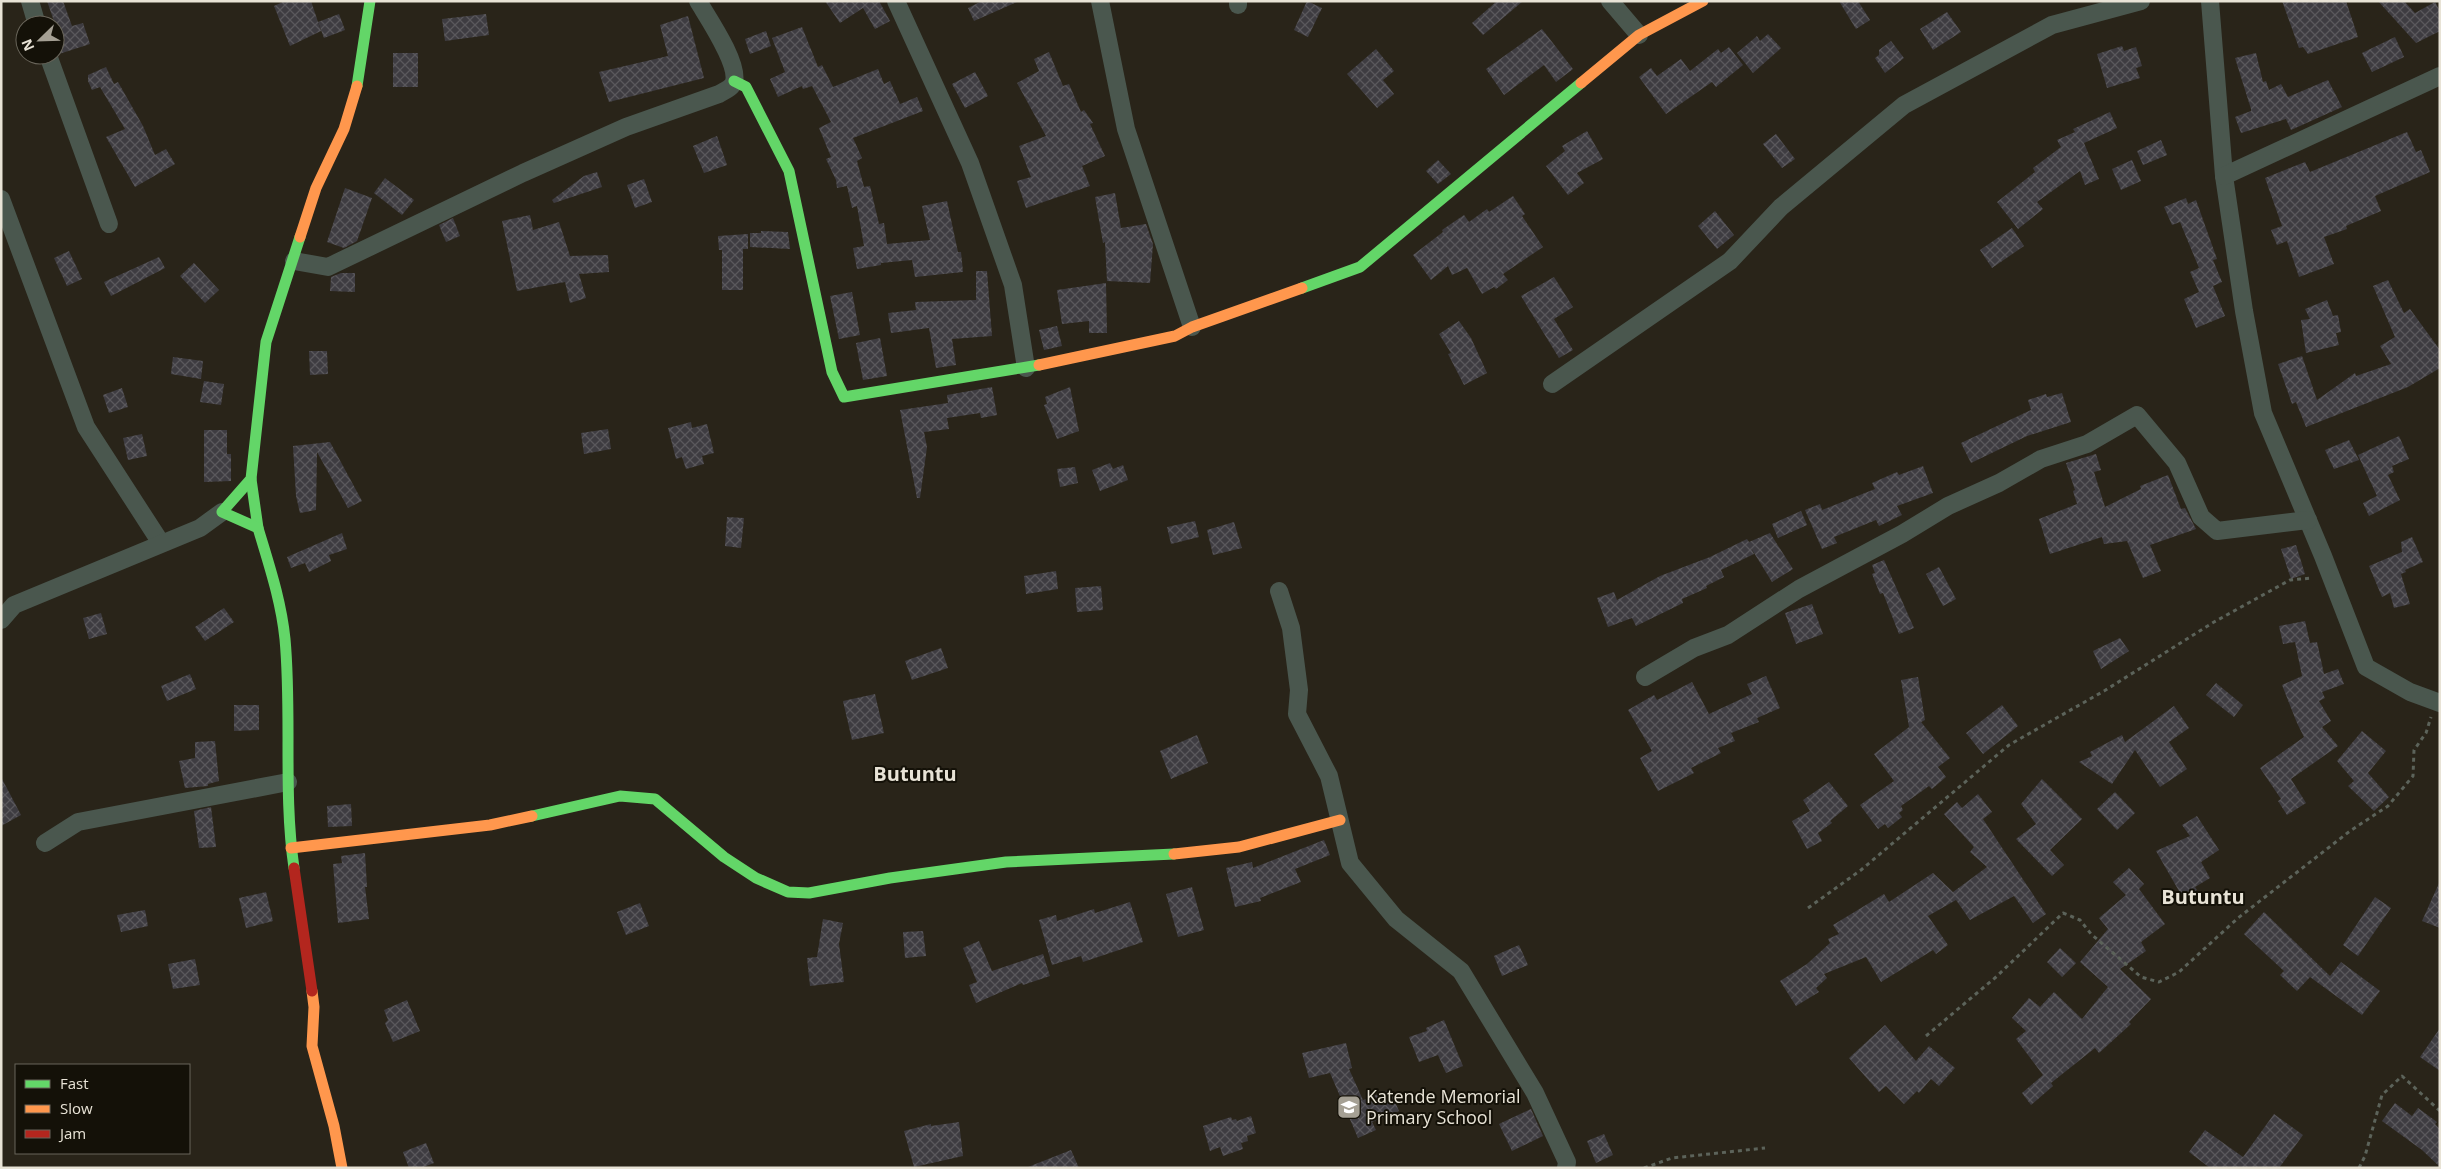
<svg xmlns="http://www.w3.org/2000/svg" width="2441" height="1169" font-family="'Open Sans',sans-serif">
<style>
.building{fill:url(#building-cross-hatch)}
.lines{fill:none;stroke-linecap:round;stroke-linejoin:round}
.path{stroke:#5c635a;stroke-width:3;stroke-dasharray:4 4;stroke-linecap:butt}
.street{stroke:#4a574e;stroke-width:18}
.fast{stroke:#63d668;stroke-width:11}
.slow{stroke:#ff974d;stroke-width:11}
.jam{stroke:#b3261e;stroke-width:11}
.labels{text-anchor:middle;stroke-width:4;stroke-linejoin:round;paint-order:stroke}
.poi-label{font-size:18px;fill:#e8e3d6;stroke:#141108;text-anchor:start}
.quarter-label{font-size:20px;font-weight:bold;fill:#e8e3d6;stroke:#141108}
</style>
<defs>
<pattern id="building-cross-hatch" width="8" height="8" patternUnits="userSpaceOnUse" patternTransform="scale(1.25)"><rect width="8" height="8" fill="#3e3c41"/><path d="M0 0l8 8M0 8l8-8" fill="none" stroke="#5a585c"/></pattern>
</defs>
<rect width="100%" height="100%" fill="#292419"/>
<g class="building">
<path d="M47 1H63L72 26 83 23 90 44 59 54 55 47V31L57 30Z"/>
<path d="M285 1H311L321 31 290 46 274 6Z"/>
<path d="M825 1H879L890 21 875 29 863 8 840 23Z"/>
<path d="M982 1H1019L974 21 968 8Z"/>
<path d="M1307 1 1322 8 1308 37 1294 30Z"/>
<path d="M1497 1H1523L1483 35 1472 23Z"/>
<path d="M1839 1H1858L1870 20 1856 29Z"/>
<path d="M2282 1H2346L2358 37 2308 54 2303 47 2299 48Z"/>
<path d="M2378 1H2404L2415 13 2435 2 2440 11V31L2416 43Z"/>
<path d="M1947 12 1961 32 1933 50 1920 29Z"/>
<path d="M339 14 345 30 324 38 318 22Z"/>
<path d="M486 14 489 35 445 41 442 19Z"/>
<path d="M688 16 704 78 609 102 599 72 668 56 660 25Z"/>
<path d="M802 27 818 67 822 65 833 87 878 69 884 84 890 81 900 104 917 97 923 111 853 138 862 158 857 161 864 187 870 186 879 224 884 223 887 244 930 240 922 206 947 201 958 252H961L963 272 915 277 912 260 881 263V265L857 269 853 248 864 246 857 206 852 208 847 186 837 188 836 180 826 159 831 157 819 128 831 122 812 86 803 89 802 86 778 97 770 79 785 72 772 38Z"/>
<path d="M1542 29 1573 69 1556 82 1544 65 1504 95 1486 69Z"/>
<path d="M766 31 771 46 750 54 745 39Z"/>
<path d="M1768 34 1781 48 1753 73 1737 53 1757 36 1760 41Z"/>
<path d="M2395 37 2404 57 2372 72 2362 53Z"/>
<path d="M1891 41 1904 58 1885 73 1875 58 1879 55V50Z"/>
<path d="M2122 46 2124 51 2136 47 2142 66 2136 68 2140 78 2107 88 2097 54Z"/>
<path d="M1729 47 1743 65 1716 87 1712 82 1666 114 1639 77 1651 68 1657 76 1681 59 1690 71 1718 49 1721 53Z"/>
<path d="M1376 49 1394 71 1383 80 1394 94 1377 108 1347 74Z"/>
<path d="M1049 52 1063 86 1069 84 1081 112 1084 110 1093 123 1090 124 1105 156 1082 166 1090 186 1026 208 1017 181 1031 177 1019 146 1046 136 1017 83 1039 71 1034 59Z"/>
<rect x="393" y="53" width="25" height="34"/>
<path d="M2256 53 2263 82 2266 81 2269 90 2281 84 2288 97 2328 80 2342 107 2291 130 2286 119 2241 133 2235 117 2251 111V109L2235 58Z"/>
<path d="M106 67 114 84 118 82 143 126 155 155 166 149 175 164 135 187 106 137 125 129 100 87 92 90 88 81V75Z"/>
<path d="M975 72 988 96 965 108 952 84Z"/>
<path d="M2110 112 2117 128 2084 143 2099 179 2085 185 2080 171 2037 202 2043 209 2018 229 1997 202 2035 172 2033 168 2061 147 2057 140 2075 132 2073 129Z"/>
<path d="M1587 131 1603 159 1577 173 1584 183 1568 195 1546 166 1565 151 1562 146Z"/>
<path d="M2407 132 2416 152 2421 150 2430 172 2375 196 2381 211 2346 226 2347 229 2324 237 2334 264 2299 277 2287 241 2277 245 2271 230 2282 226 2265 178 2305 162 2310 172Z"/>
<path d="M1776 134 1795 159 1782 168 1763 144Z"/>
<path d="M717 136 727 165 704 173 693 146Z"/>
<path d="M2161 140 2167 155 2143 165 2137 151Z"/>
<path d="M1438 160 1451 174 1438 184 1426 171Z"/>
<path d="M2132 160 2141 181 2121 190 2112 169Z"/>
<path d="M597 172 602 187 554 203 552 200 584 176Z"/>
<path d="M385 178 414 200 402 215 374 193Z"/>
<path d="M644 179 652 202 635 208 627 185Z"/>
<path d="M345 188 372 198 357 241 344 248 327 242Z"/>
<path d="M1115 193 1121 228 1146 224 1153 244 1150 283 1107 281 1105 242 1103 243 1095 197Z"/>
<path d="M1513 196 1525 214 1522 216 1543 247 1503 274 1508 280 1496 289 1494 287 1482 294 1467 268 1452 275 1448 266 1431 280 1413 255 1443 232 1442 230 1464 215 1469 222 1487 209 1489 212Z"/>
<path d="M2186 198 2188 204 2196 200 2217 259 2213 260 2222 282 2213 286 2225 316 2196 328 2184 299 2199 292 2190 272 2199 268 2180 222 2172 225 2164 207Z"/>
<path d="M1715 211 1734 235 1717 249 1698 226Z"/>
<path d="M530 215 533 230 559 222 570 256 608 255 609 272 579 274 586 298 570 303 565 282 517 291 502 221Z"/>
<path d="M453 218 460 236 446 242 439 225Z"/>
<path d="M2012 228 2024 246 1992 268 1980 250Z"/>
<path d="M761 231 788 232 790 249 750 247V233H761Z"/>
<path d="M748 234V249H743V290H722V250H719L718 236Z"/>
<path d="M69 251 82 279 67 286 54 258Z"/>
<path d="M159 257 165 268 111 296 104 282Z"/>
<path d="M194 263 219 290 205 303 180 276Z"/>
<path d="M976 271H987L992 336 952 339 956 365 936 368 929 328 891 333 888 313 916 310 915 302 976 300Z"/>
<path d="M341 273H355V292L330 291 331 277Z"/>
<path d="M1554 277 1573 307 1554 319 1573 350 1559 358 1521 296Z"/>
<path d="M2388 280 2404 313 2410 309 2440 350V368L2408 387 2306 427 2296 402 2292 404 2278 364 2302 356 2317 400 2355 373 2356 376 2391 364 2380 346 2395 337 2373 286Z"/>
<path d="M1106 283 1107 333H1089V321L1062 324 1057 290Z"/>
<path d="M852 292 860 335 839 339 830 296Z"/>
<path d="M2327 300 2333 316 2338 315 2341 332 2336 333 2339 345 2306 353 2301 320 2310 319 2305 309Z"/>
<path d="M1459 321 1471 338 1487 373 1464 385 1448 354 1451 353 1439 334Z"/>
<path d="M1057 326 1062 346 1044 350 1039 330Z"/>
<path d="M880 338 887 376 863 380 856 343Z"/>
<path d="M309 351H327L328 374 310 375Z"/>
<path d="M173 357 203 361 201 379 171 374Z"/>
<path d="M204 381 224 384 221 405 200 402Z"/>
<path d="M992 387 997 415 981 418 980 413 947 418 949 429 924 432 927 447 920 498H917L900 410 948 403 947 395Z"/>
<path d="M1070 387 1079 431 1057 439 1044 405 1047 404 1045 397Z"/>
<path d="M122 388 128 407 109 413 103 395Z"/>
<path d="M2062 393 2071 422 2027 436 1971 463 1961 443 2031 410 2028 400 2046 394 2047 397Z"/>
<path d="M691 422 692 428 707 424 714 453 702 456 704 464 686 469 682 457 676 459 668 428Z"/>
<path d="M608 429 611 449 584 454 581 433Z"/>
<path d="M204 430H227V454H231V481L204 482Z"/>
<path d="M142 434 147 456 128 460 123 438Z"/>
<path d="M2399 436 2409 459 2392 466 2394 472 2388 475 2400 500 2369 516 2363 503 2377 496 2358 455Z"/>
<path d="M2349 440 2359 460 2334 469 2325 450Z"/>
<path d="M330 442 362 501 348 508 317 452 316 510 300 513 296 496 293 446Z"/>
<path d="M2096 454 2101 470 2094 472 2105 507 2141 489 2140 486 2168 475 2181 509 2185 508 2196 529 2150 545 2161 571 2143 578 2127 541 2104 544 2102 537 2050 554 2039 519 2077 504 2073 491 2075 490 2066 463Z"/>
<path d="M1110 463 1113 469 1123 465 1128 480 1100 491 1092 470Z"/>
<path d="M1923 466 1933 493 1897 506 1902 515 1879 526 1876 520 1834 537 1837 543 1822 549 1805 510 1820 504 1822 510 1875 489 1872 483 1897 472 1899 475Z"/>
<path d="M1075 467 1078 483 1060 487 1057 469Z"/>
<path d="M1801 511 1807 525 1778 538 1772 524Z"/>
<path d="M727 517 744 518 741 548 725 546Z"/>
<path d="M1195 521 1199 537 1171 544 1167 527Z"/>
<path d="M1234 522 1242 548 1213 555 1207 530Z"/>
<path d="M342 533 347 549 329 555 331 561 309 572 305 563 291 568 287 557Z"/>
<path d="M1770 533 1793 569 1772 582 1751 548 1754 554 1721 570 1724 577 1706 586 1707 588 1682 599 1683 603 1636 626 1632 618 1608 627 1597 598 1614 592 1617 600 1660 576 1710 557 1747 539 1749 542Z"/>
<path d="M2412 537 2423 562 2405 570 2406 572 2401 574 2410 604 2394 608 2390 593 2382 597 2369 566 2402 552 2401 542Z"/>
<path d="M2296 545 2305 574 2291 579 2281 549Z"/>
<path d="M1884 560 1914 628 1899 634 1883 593 1880 594 1872 574 1875 573 1872 565Z"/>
<path d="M1939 567 1956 599 1943 606 1926 574Z"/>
<path d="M1056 571 1058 589 1026 594 1024 576Z"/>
<path d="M1101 586 1103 610 1077 612 1075 588Z"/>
<path d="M1812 604 1823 634 1796 644 1785 613Z"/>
<path d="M224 608 234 622 205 641 195 627Z"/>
<path d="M101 613 107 634 89 639 83 618Z"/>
<path d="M2305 621 2310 643 2317 642 2324 674 2338 669 2344 684 2322 692 2325 698 2319 701 2331 721 2322 727 2338 746 2291 779 2306 803 2287 815 2278 801 2281 799 2260 768 2304 737 2297 723 2282 685 2302 676 2295 642 2283 644 2279 626Z"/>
<path d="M2120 638 2129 651 2101 669 2093 651Z"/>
<path d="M941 648 948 668 912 680 905 661Z"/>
<path d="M190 674 196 689 167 701 161 686Z"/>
<path d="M1766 676 1780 708 1757 718 1759 722 1731 733 1735 741 1718 748 1721 753 1691 768 1694 773 1658 791 1640 758 1652 751 1628 710 1654 695 1657 700 1692 682 1709 714 1752 694 1747 684Z"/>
<path d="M1918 677 1925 720 1921 722 1950 758 1938 767 1946 777 1932 789 1929 786 1901 806 1903 810 1899 813 1902 817 1888 828 1885 824 1878 829 1860 805 1894 781 1874 754 1909 727 1901 680Z"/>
<path d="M2216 683 2243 705 2234 717 2206 695Z"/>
<path d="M875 694 884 733 852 740 843 701Z"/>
<path d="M234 705H259V730L234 731Z"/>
<path d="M2002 705 2018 726 1983 754 1966 733Z"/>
<path d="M2174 706 2189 728 2169 742 2187 769 2160 787 2135 750 2112 784 2079 762 2092 756 2090 752 2122 735 2125 742Z"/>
<path d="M2362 731 2386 751 2368 773 2389 797 2374 811 2348 786 2354 781 2337 761Z"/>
<path d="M1197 735 1208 763 1171 779 1160 751Z"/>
<path d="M215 741 219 781 208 784V786L185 788 179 761 195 758V742Z"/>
<path d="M1 777 21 815 1 826Z"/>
<path d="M2042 779 2082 819 2050 850 2064 865 2052 876 2016 839 2036 824 2021 804Z"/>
<path d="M1829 782 1848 806 1830 821 1832 823 1818 833 1822 841 1807 849 1792 821 1810 811 1803 800Z"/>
<path d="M2115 792 2135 813 2117 830 2097 809Z"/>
<path d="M1978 794 1992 812 1983 819 2046 914 2033 923 2014 896 1970 920 1956 900 1928 916 1948 945 1936 954 1933 950 1881 982 1866 957 1824 974 1827 978 1816 988 1819 992 1796 1006 1780 981 1807 964 1830 943 1828 939 1839 934 1833 925 1884 894 1889 902 1933 873 1953 892 1987 867 1970 852 1974 847 1944 814 1957 802 1962 808Z"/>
<path d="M351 804 352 826 328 827 327 806Z"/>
<path d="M211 807 216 847 199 848 194 811Z"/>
<path d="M2197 816 2219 850 2201 862 2210 878 2195 887 2197 890 2183 898 2156 851 2190 836 2182 825Z"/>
<path d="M1324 840 1330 855 1295 869 1301 882 1260 898 1261 901 1235 907 1226 868 1252 862 1253 868Z"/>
<path d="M365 853 367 887H365L369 919 338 923 333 864 342 863 341 856Z"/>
<path d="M2129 868 2144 884 2139 889 2165 924 2141 942 2146 951 2120 969 2151 999 2129 1022 2131 1024 2099 1053 2095 1048 2051 1083 2053 1086 2031 1105 2022 1093 2043 1075 2016 1039 2026 1031 2012 1018 2029 998 2040 1007 2054 992 2082 1019 2108 987 2080 962 2108 929 2099 918 2126 895 2113 882Z"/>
<path d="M2440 881V928L2422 921Z"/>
<path d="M1192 887 1204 930 1178 937 1166 894Z"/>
<path d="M266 892 273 921 246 928 239 898Z"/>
<path d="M2375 897 2391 908 2358 956 2343 945Z"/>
<path d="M1130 902 1143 942 1083 962 1081 956 1052 965 1039 920 1056 915 1057 921 1094 909 1095 913Z"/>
<path d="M640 903 649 926 626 935 617 912Z"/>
<path d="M145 910 148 926 121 932 117 915Z"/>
<path d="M2264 912 2330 976 2341 962 2380 991 2362 1015 2310 977 2297 991 2280 975 2284 971 2244 934Z"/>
<path d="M823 919 843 923 839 944 844 982 810 986 807 958 817 957Z"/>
<path d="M923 931 926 956 905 958 903 932Z"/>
<path d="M979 941 992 971 1043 954 1050 976 1023 985 1022 983 976 1003 969 985 977 982 963 948Z"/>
<path d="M1519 945 1528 965 1502 976 1494 956Z"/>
<path d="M2060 948 2076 963 2062 977 2047 962Z"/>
<path d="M195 959 200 985 173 989 168 964Z"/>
<path d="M407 1000 420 1031 393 1042 385 1023 388 1020 384 1010Z"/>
<path d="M1444 1020 1463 1066 1446 1073 1438 1055 1419 1062 1409 1037 1427 1031 1426 1028Z"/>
<path d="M1885 1025 1916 1061 1929 1046 1955 1068 1939 1086 1931 1079 1919 1093 1917 1091 1904 1104 1886 1086 1879 1092 1849 1058Z"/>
<path d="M2440 1028V1071L2420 1057Z"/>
<path d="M1346 1043 1352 1068 1349 1069 1363 1100 1390 1090 1399 1111 1372 1122 1376 1130 1358 1138 1330 1073 1309 1078 1302 1053Z"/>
<path d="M2395 1103 2412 1116 2418 1108 2437 1122 2435 1124 2440 1129V1167L2422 1150 2382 1121Z"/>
<path d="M1531 1109 1543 1136 1512 1151 1499 1124Z"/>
<path d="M2274 1114 2303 1135 2279 1168H2210L2189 1152 2205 1130 2243 1157Z"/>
<path d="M1251 1116 1256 1133 1247 1136 1248 1141 1241 1143 1243 1149 1223 1156 1220 1147 1210 1151 1203 1126 1231 1117 1232 1120 1236 1119 1237 1121Z"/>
<path d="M959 1122 963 1156 914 1167 904 1131 931 1124V1126Z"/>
<path d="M1604 1134 1613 1155 1596 1163 1587 1141Z"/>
<path d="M426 1143 434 1163 421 1168H409L403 1152Z"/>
<path d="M1071 1150 1079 1168H1028V1167Z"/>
</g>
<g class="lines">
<g class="path">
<path d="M1808 908 1861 870 2009 745 2104 691 2214 622 2290 580 2312 578"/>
<path d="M1926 1036 1996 977 2063 913 2080 920 2091 934 2141 977 2159 982 2179 972 2238 918 2350 831 2388 806 2413 776 2414 750 2426 733 2431 717"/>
<path d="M1644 1168 1672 1158 1765 1148"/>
<path d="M2359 1168 2365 1156 2382 1095 2402 1076 2440 1111"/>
</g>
<g class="street">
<path d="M30 1 37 25"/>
<path d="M896 1 970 163 1013 285 1026 368"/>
<path d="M1100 1 1126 129 1192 327"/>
<path d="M1610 1 1639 35"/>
<path d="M2210 1 2224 176 2244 311 2263 413 2323 556 2366 667 2410 692 2440 703"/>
<path d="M1238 5V1"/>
<path d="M48 55 109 224"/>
<path d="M2224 176 2440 76"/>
<path d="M1 199 86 427 161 543"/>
<path d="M294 261 328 267 523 173 626 127 719 94C724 91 732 88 734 82 739 63 708 18 698 1"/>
<path d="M1552 384 1730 261 1781 207 1904 105 2052 25 2141 1"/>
<path d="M1279 591 1291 628 1299 690 1297 714 1329 776 1350 863 1396 919 1461 971 1535 1093 1567 1162 1566 1168"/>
<path d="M1 620 14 605 200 528 222 512"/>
<path d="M1645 677 1694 648 1728 635 1799 589 1902 534 1948 506 1999 483 2041 459 2087 444 2137 415 2177 463 2201 517 2217 531 2308 520"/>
<path d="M45 843 78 822 288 782"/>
</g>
<g class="fast">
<path d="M734 81 746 87 789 171 832 372 844 397 1039 365"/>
<path d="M357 86 370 1"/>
<path d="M1302 288 1360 267 1581 83"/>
<path d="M251 479 258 528"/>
<path d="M532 816 620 796 655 799 724 857 756 878 788 892 809 893 890 878 1006 862 1174 854"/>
<path d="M294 868C283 792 292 715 285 639 281 600 269 565 258 528L222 512 251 479 266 342 300 237"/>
</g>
<g class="slow">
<path d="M1581 83 1639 35 1703 1"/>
<path d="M300 237 316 188 344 129 357 86"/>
<path d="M1039 365 1175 336 1192 327 1302 288"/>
<path d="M291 848 490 825 532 816"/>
<path d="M1174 854 1239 847 1340 820"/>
<path d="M312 991 314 1007 312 1046 334 1126 342 1168"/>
</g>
<path class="jam" d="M294 868 312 991"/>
</g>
<defs>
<g id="school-square" transform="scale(1.25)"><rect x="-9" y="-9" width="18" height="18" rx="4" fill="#a5a094" stroke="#141108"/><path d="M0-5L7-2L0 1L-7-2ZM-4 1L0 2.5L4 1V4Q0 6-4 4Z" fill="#fff"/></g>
</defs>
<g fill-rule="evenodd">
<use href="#school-square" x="1349" y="1107"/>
</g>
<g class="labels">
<g class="poi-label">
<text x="1366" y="1103">Katende Memorial<tspan x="1366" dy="21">Primary School</tspan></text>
</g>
<g class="quarter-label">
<text x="915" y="781">Butuntu</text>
<text x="2203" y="904">Butuntu</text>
</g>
</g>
<rect width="2441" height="1169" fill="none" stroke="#e8e3d6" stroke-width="5"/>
<rect x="15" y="1064" width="175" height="90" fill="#141108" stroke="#69655a"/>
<rect x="25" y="1080" width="25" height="8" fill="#63d668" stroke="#69655a"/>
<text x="60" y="1089" font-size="15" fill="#e8e3d6">Fast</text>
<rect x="25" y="1105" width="25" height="8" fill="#ff974d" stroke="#69655a"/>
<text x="60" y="1114" font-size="15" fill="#e8e3d6">Slow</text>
<rect x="25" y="1130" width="25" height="8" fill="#b3261e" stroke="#69655a"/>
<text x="60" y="1139" font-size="15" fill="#e8e3d6">Jam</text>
<g transform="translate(40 40) rotate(247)"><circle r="24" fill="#141108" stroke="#69655a"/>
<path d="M0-4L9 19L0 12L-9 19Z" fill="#a5a094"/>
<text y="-8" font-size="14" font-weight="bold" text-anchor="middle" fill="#e8e3d6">N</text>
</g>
</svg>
